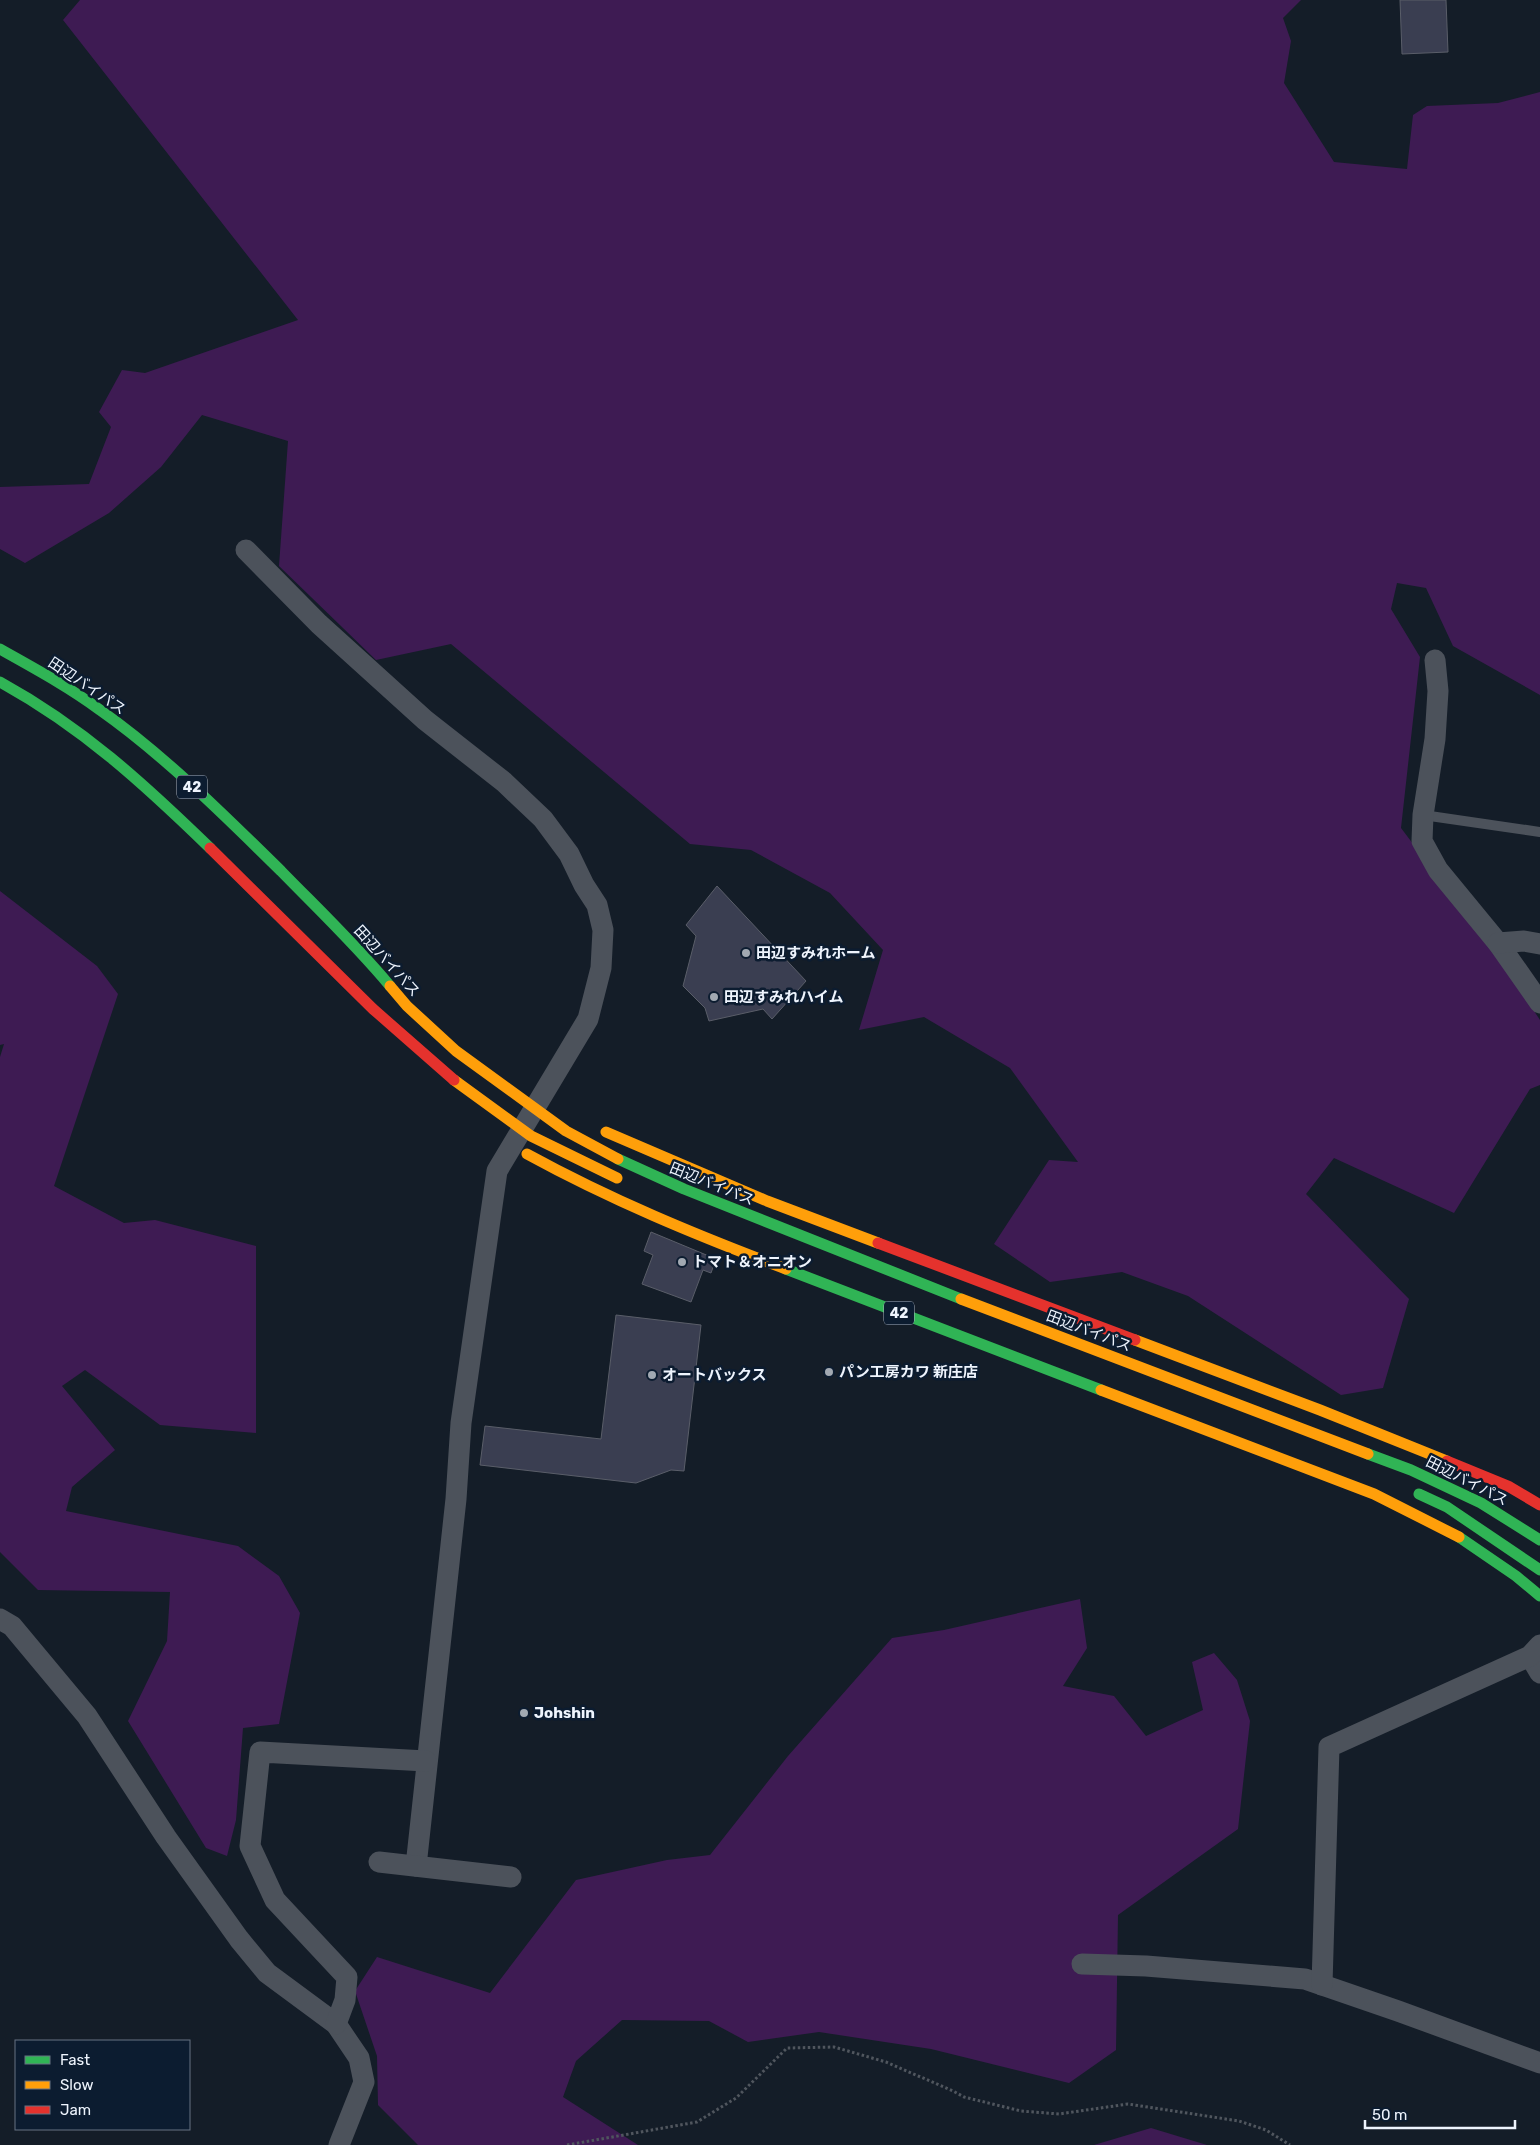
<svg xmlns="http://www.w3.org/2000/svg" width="1540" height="2145" font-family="Rubik,'Noto Sans JP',sans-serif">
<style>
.green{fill:#3e1b53}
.building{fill:#3a3e51;stroke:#5a5e69}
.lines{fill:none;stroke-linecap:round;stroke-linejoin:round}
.path{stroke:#50565e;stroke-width:3;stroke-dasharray:2.5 2.5;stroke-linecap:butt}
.lane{stroke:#4c525b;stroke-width:10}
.street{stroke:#4c525b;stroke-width:21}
.fast{stroke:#30b455;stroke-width:11}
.slow{stroke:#ff9f0a;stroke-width:11}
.jam{stroke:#e5322d;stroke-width:11}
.poi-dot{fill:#a2a9b2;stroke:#0c1c30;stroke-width:2}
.labels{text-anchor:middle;stroke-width:5;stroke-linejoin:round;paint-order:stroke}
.shield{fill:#0c1c30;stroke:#aab3c0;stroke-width:1}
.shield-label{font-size:14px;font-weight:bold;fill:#eef4fd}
.street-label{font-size:15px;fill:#eef4fd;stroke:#0c1c30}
.poi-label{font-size:15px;font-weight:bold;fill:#eef4fd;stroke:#0c1c30;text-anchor:start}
</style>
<rect width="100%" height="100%" fill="#141d28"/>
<g class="green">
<path d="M80 0H1301L1283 18 1291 41 1284 83 1334 162 1407 169 1413 115 1427 106 1498 103 1540 92V695L1453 646 1426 588 1397 583 1391 609 1420 657 1401 828 1497 955 1540 1020V1085L1530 1089 1454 1213 1334 1158 1306 1194 1409 1299 1383 1388 1341 1395 1188 1296 1122 1272 1050 1282 994 1244 1049 1160 1078 1162 1010 1068 924 1017 859 1030 883 950 830 893 751 850 690 844 451 644 376 660 279 566 288 441 202 415 161 467 109 513 25 563 0 549V487L89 484 111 427 99 412 122 370 145 373 298 320 63 20Z"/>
<path d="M0 891 97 966 118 994 54 1186 124 1223 155 1220 256 1246V1433L160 1425 85 1370 62 1386 115 1450 72 1487 66 1511 238 1546 279 1576 300 1613 279 1724 243 1728 236 1820 227 1856 206 1848 128 1721 167 1641 170 1592 38 1590 0 1552V1057L4 1044 0 1045Z"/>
<path d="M1080 1599 1087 1648 1063 1686 1114 1696 1146 1736 1203 1710 1192 1662 1214 1653 1237 1680 1250 1721 1238 1829 1118 1915 1116 2050 1069 2083 931 2049 819 2032 748 2042 709 2021 622 2020 576 2061 563 2097 638 2145H418L378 2105 377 2056 355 1991 377 1957 490 1993 576 1880 667 1860 710 1855 788 1756 892 1638 944 1630Z"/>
<path d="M1151 2128 1207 2145H1094Z"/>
</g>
<g class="building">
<path d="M1400 0H1446L1448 52 1402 54Z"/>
<path d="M717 886 806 981 772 1019 763 1009 709 1021 705 1008 683 986 696 936 686 925Z"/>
<path d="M651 1232 716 1259 711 1273 703 1270 691 1302 642 1284 653 1255 644 1251Z"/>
<path d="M616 1315 701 1325 684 1471 671 1470 636 1483 480 1465 485 1426 601 1439Z"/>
</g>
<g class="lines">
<path class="path" d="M567 2145 697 2122 736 2098 787 2048 834 2047 886 2062 953 2091 964 2097 1021 2111 1059 2114 1128 2104 1239 2121 1266 2130 1290 2145"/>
<path class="lane" d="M1423 815 1540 832"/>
<g class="street">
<path d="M246 550 319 624 425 720 504 782 543 819 569 854 584 885 597 905 603 930 601 968 588 1019 497 1171 461 1423 456 1499 416 1866"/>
<path d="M1435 660 1438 691 1435 739 1423 815 1422 841 1438 870 1498 943 1540 1003"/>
<path d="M1498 943 1524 941 1540 944"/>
<path d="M0 1619 12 1626 87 1716 166 1837 239 1939 267 1973 336 2024 359 2058 364 2082 339 2145"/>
<path d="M1530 1656 1540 1673"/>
<path d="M379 1862 511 1877"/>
<path d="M1082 1964 1146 1966 1305 1979 1398 2011 1540 2063"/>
<path d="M1322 1985 1329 1747 1530 1656 1540 1645"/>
<path d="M336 2024 345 2000 347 1977 275 1900 250 1846 260 1752 426 1761"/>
</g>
<g class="fast">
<path d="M0 649C34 668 69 687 100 710 164 755 225 816 281 871 318 909 356 945 390 986"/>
<path d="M0 682C82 727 143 783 210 848"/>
<path d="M618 1159 684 1189 961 1299"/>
<path d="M786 1269 1101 1390"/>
<path d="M1368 1454 1411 1470 1481 1503 1540 1540"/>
<path d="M1419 1494 1447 1507 1540 1570"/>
<path d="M1459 1537 1516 1576 1540 1596"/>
</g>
<g class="slow">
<path d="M390 986 407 1006 456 1051 566 1131 618 1159"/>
<path d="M454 1080 531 1136 617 1178"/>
<path d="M606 1132 767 1201 878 1243"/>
<path d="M527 1154C611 1200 696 1235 786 1269"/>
<path d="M961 1299 1368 1454"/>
<path d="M1135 1340 1320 1410 1447 1461"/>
<path d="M1101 1390 1374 1494 1459 1537"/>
</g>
<g class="jam">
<path d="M210 848 373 1009 454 1080"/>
<path d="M878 1243 1135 1340"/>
<path d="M1447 1461 1508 1486 1540 1505"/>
</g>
</g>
<g class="poi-dot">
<circle cx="746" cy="953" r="5"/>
<circle cx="714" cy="997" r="5"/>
<circle cx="682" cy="1262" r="5"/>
<circle cx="829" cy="1372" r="5"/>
<circle cx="652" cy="1375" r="5"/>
<circle cx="524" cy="1713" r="5"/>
</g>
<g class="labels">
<g class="shield">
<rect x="177" y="775.5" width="30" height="23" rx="4"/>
<rect x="884" y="1301.5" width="30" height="23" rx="4"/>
</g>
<g class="shield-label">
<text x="192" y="792">42</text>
<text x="899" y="1318">42</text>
</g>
<g class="street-label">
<text transform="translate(87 686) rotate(34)" y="5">田辺バイパス</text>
<text transform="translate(387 961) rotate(48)" y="5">田辺バイパス</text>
<text transform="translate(712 1184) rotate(22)" y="5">田辺バイパス</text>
<text transform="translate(1089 1331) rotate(21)" y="5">田辺バイパス</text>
<text transform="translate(1467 1481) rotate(27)" y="5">田辺バイパス</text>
</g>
<g class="poi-label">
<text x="756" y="958">田辺すみれホーム</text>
<text x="724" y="1002">田辺すみれハイム</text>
<text x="692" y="1267">トマト＆オニオン</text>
<text x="839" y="1377">パン工房カワ 新庄店</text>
<text x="662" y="1380">オートバックス</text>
<text x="534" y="1718">Johshin</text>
</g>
</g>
<rect x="15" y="2040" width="175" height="90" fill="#0c1c30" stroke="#667282"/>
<rect x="25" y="2056" width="25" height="8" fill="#30b455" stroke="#667282"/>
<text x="60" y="2065" font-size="15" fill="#eef4fd">Fast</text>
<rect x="25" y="2081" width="25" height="8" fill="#ff9f0a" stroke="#667282"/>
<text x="60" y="2090" font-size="15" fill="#eef4fd">Slow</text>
<rect x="25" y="2106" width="25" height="8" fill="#e5322d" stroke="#667282"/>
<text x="60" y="2115" font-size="15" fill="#eef4fd">Jam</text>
<path d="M1365 2120v8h150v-8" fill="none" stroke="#eef4fd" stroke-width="2.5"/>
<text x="1372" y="2120" font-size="15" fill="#eef4fd" stroke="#0c1c30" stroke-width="4" paint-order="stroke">50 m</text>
</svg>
